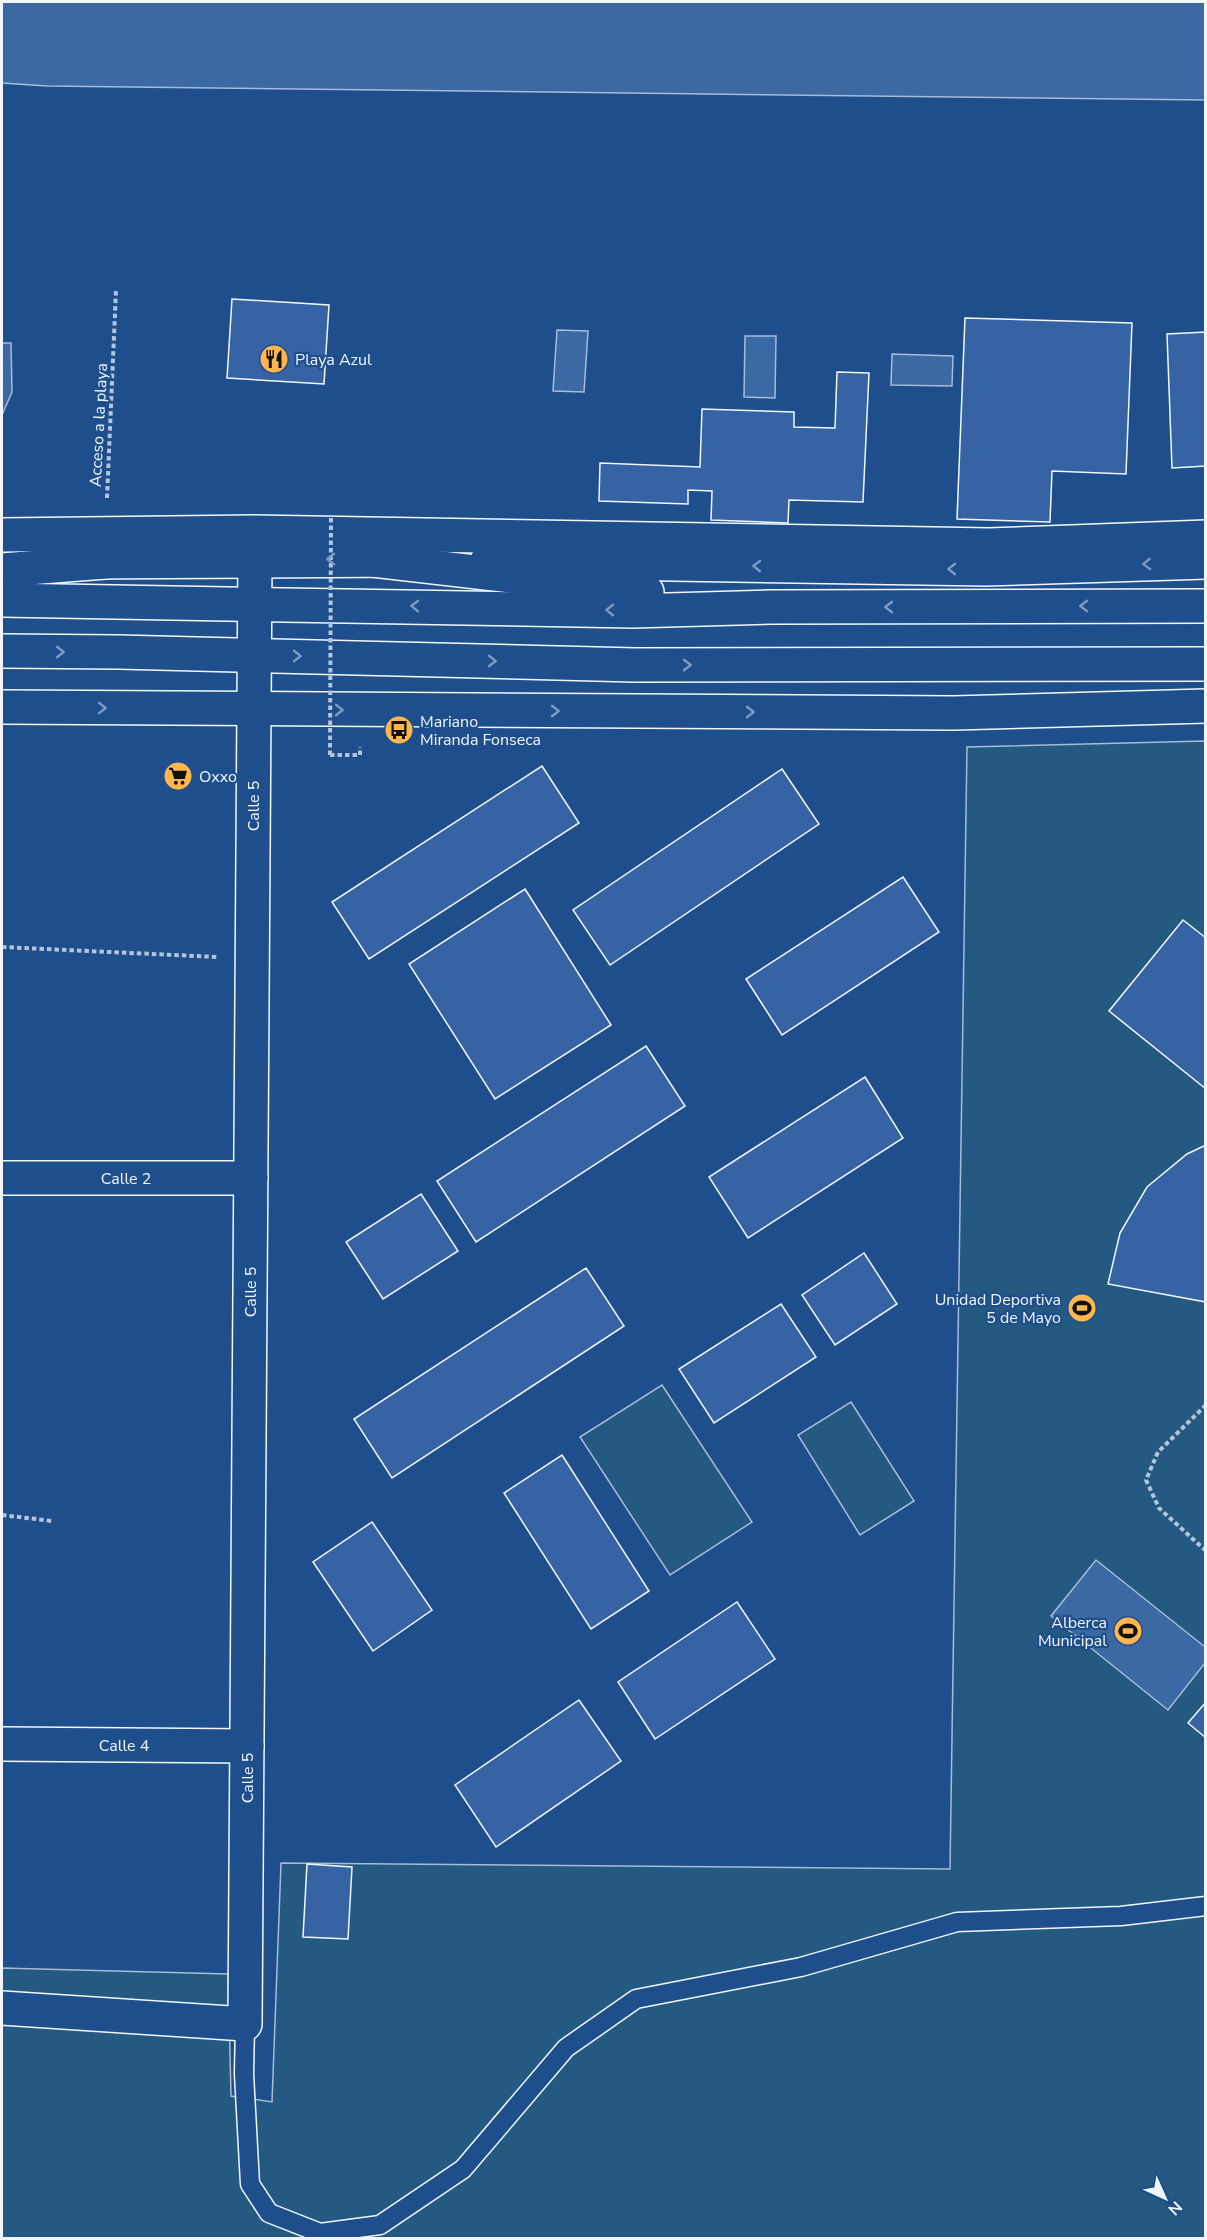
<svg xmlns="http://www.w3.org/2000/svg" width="1207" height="2240" font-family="'Nunito Sans',sans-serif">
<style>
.green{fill:#245a82;stroke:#a8bbd7;stroke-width:1.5}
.water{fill:#3b69a3;stroke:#a8bbd7;stroke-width:1.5}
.building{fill:#3563a3;stroke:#f2f6ff;stroke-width:1.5}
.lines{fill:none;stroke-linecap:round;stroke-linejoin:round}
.lane-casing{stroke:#f2f6ff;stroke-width:21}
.street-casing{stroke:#f2f6ff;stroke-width:36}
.secondary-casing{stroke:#f2f6ff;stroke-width:36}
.primary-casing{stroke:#f2f6ff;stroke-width:36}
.path{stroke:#b3c4dc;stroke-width:4;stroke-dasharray:4.5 3;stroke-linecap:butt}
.lane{stroke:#1f4e8c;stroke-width:18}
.street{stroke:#1f4e8c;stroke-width:33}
.secondary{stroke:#1f4e8c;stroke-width:33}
.primary{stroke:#1f4e8c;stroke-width:33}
.path-bridge{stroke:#b3c4dc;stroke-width:4;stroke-dasharray:4.5 3;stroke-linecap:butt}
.oneway{stroke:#7e9ac0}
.labels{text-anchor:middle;stroke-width:4.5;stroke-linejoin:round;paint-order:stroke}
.poi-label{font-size:16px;fill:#f2f6ff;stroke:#1f4e8c;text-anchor:start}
.street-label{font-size:16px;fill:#f2f6ff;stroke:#1f4e8c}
</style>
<rect width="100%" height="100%" fill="#1f4e8c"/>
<g class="green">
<path d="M1205 741V2238H2V1968L228 1974 231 2096 272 2102 281 1863 950 1869 967 747Z"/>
<path d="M662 1385 752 1522 670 1575 580 1437Z"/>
<path d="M851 1402 914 1501 860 1535 798 1435Z"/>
</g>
<g class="water">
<path d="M2 2H1205V100L47 86 2 83Z"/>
<path d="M557 330 588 331 584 392 553 391Z"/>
<path d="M745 336H776L775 398 744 397Z"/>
<path d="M2 343H11L12 392 2 415Z"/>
<path d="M892 354 953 356 952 386 891 385Z"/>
<path d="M1096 1560 1205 1647V1663L1168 1710 1051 1616Z"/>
</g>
<g class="building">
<path d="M232 299 329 305 324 384 227 378Z"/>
<path d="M965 318 1132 323 1126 474 1052 471 1050 522 957 519Z"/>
<path d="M1206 332V466L1172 468 1167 334Z"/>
<path d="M837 372 869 373 863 502 789 500 788 523 711 520 712 491 688 490V504L599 501 600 463 700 467 702 409 794 412V427L835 428Z"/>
<path d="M542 766 579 823 369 959 332 902Z"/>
<path d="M782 769 819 824 610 965 573 910Z"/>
<path d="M903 877 939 932 782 1035 746 979Z"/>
<path d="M525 889 611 1025 495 1099 409 964Z"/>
<path d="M1183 920 1206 938V1089L1109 1011Z"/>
<path d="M646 1046 685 1106 476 1242 437 1181Z"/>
<path d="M865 1077 903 1138 748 1238 709 1177Z"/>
<path d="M1206 1145V1302L1108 1284 1120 1233 1147 1187 1187 1154Z"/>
<path d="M421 1194 458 1251 383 1299 346 1242Z"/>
<path d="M864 1253 897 1304 835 1345 802 1295Z"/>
<path d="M586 1268 624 1326 392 1478 354 1419Z"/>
<path d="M781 1304 816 1357 714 1423 679 1369Z"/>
<path d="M562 1455 649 1591 591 1629 504 1493Z"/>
<path d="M372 1522 432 1610 373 1651 313 1562Z"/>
<path d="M737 1602 775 1659 655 1739 618 1682Z"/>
<path d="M579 1700 621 1761 496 1847 455 1785Z"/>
<path d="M1206 1702V1738L1188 1723Z"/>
<path d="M307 1864 352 1867 348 1939 303 1937Z"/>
</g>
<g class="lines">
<g class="lane-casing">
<path id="lane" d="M245 2024 244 2074 250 2184 269 2213 320 2233 380 2225 463 2169 566 2048 636 1999 801 1967 957 1922 1121 1916 1206 1906"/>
</g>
<g class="street-casing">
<g id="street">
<path d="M2 535 254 532 989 545 1206 537"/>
<path d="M2 1178H251"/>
<path d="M2 1744 247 1746"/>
<path d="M2 2008 245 2024 255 559"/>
</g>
</g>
<g class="secondary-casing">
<g id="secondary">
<path d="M487 561 986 569 1206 562"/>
<path d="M77 562 403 560"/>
<path d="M2 707 954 713 1206 706"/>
</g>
</g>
<g class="primary-casing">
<g id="primary">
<path d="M373 560 647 592"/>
<path d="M2 570 105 562"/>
<path d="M2 600 633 611 771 607 1206 606"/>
<path d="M2 651 118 652 635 665 1206 664"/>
</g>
</g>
<g class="path">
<path d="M107 498 116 290"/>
<path d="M330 755H360V747"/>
<path d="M2 947 217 957"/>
<path d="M1206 1405 1158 1452 1146 1480 1159 1508 1206 1551"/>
<path d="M2 1515 52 1521"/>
</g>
<use href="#lane" class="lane"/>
<use href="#street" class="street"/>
<use href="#secondary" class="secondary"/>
<use href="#primary" class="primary"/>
<path class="path-bridge" d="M330 755 331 517"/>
</g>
<defs><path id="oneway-chevron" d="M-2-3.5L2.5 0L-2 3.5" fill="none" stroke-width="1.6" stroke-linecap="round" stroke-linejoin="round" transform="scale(1.5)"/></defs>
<g class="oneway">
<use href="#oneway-chevron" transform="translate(331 559) rotate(-180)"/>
<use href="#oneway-chevron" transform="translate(1147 564) rotate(178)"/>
<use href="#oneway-chevron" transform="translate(757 566) rotate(-179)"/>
<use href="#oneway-chevron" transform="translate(952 569) rotate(-179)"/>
<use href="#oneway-chevron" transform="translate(415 606) rotate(-179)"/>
<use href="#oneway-chevron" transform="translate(1084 606) rotate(180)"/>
<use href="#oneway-chevron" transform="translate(889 607) rotate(180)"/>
<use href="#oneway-chevron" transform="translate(610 610) rotate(-179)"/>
<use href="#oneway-chevron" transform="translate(60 652)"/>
<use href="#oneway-chevron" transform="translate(297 656) rotate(1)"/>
<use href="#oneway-chevron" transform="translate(492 661) rotate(1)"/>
<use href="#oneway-chevron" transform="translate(687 665)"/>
<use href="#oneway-chevron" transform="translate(102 708) rotate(1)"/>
<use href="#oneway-chevron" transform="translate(339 710)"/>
<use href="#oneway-chevron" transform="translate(555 711)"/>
<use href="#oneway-chevron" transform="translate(750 712)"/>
</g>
<defs>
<g id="restaurant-disc" transform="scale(1.5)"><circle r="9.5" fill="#ffb74d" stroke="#1f4e8c"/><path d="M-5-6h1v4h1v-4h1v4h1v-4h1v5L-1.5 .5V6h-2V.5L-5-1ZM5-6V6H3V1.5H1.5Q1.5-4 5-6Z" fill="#111"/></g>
<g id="bus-disc" transform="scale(1.5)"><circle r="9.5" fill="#ffb74d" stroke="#1f4e8c"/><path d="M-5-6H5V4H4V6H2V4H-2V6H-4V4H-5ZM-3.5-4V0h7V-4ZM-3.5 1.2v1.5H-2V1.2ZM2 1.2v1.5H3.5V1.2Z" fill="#111"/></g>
<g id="supermarket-disc" transform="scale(1.5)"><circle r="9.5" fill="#ffb74d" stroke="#1f4e8c"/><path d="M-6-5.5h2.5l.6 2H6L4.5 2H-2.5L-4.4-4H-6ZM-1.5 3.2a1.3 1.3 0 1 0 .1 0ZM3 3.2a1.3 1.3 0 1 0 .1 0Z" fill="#111"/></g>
<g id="stadium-disc" transform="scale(1.5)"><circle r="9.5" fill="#ffb74d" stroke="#1f4e8c"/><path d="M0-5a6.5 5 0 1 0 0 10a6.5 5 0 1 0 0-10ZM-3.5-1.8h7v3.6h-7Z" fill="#111"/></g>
</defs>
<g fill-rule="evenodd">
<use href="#restaurant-disc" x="274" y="359"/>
<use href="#bus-disc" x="399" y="730"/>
<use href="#supermarket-disc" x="178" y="776"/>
<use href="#stadium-disc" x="1082" y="1308"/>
<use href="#stadium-disc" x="1128" y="1631"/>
</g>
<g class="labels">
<g class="poi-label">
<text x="295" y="365">Playa Azul</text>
<text x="420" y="727">Mariano<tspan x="420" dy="18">Miranda Fonseca</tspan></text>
<text x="199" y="782">Oxxo</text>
<text x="1061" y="1305" text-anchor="end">Unidad Deportiva<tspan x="1061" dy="18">5 de Mayo</tspan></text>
<text x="1107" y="1628" text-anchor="end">Alberca<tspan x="1107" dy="18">Municipal</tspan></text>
</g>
<g class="street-label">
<text transform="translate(98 425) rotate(-87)" y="6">Acceso a la playa</text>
<text transform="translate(253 806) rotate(-90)" y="6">Calle 5</text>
<text x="126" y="1184">Calle 2</text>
<text transform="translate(250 1292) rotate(-90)" y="6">Calle 5</text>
<text x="124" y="1751">Calle 4</text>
<text transform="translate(247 1778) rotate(-90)" y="6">Calle 5</text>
</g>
</g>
<rect width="1207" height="2240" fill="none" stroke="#f2f6ff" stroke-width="6"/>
<g transform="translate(1165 2198) rotate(135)" stroke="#1f4e8c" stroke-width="4.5" paint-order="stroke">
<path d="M0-4.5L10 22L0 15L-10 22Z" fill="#f2f6ff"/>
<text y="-9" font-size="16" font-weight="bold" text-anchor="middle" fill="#f2f6ff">N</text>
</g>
</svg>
